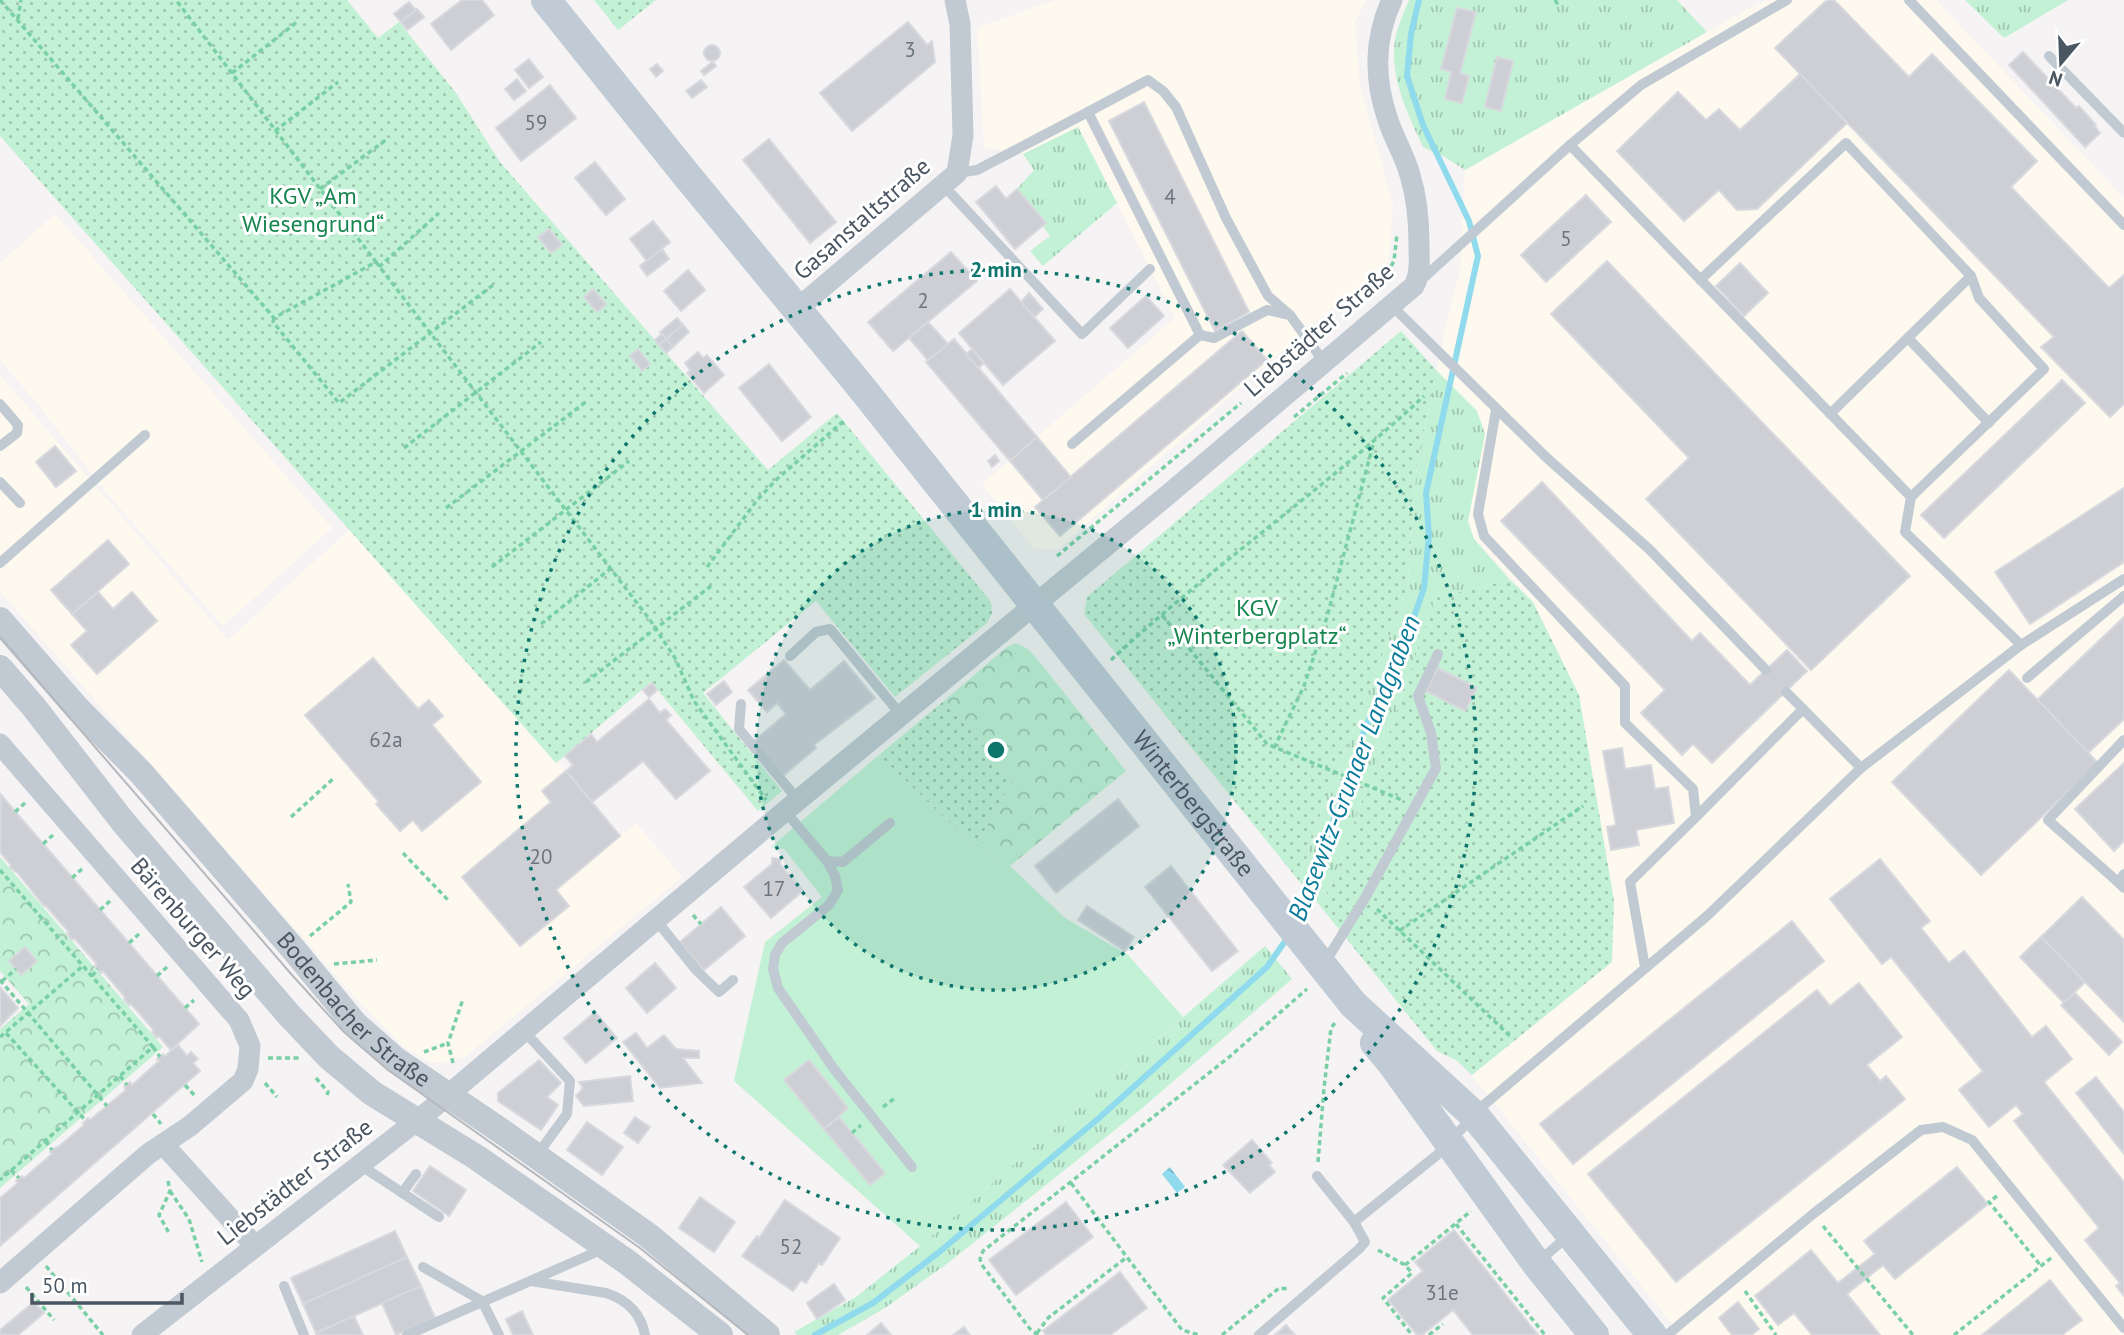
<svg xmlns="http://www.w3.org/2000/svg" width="2124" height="1335" font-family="'PT Sans',sans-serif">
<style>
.commercial{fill:#fdf9ef}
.grass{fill:url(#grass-tufts)}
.park{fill:url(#park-crowns)}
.garden{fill:url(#garden-dots)}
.pitch{fill:#c3f1d5}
.water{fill:url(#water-ripples)}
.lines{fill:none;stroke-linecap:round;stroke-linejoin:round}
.stream{stroke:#90daee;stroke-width:6}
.building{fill:#cdcfd5;stroke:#d7d9de;stroke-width:2}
.path{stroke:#7ad0a6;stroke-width:3.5;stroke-dasharray:5 3.5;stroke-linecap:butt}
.service{stroke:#c1cad2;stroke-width:10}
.minor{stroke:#c1cad2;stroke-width:21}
.tertiary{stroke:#c1cad2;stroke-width:26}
.secondary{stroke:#c1cbd6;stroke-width:30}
.tram{stroke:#b5b8bd;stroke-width:2}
.ring{fill:none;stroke:#0f766e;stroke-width:3.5;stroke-dasharray:3.5 7}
.labels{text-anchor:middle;stroke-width:6;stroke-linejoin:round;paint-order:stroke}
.number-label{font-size:21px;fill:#6b747e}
.park-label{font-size:24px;fill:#17864f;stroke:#fff}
.street-label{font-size:24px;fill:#4a5661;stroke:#fff}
.water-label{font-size:26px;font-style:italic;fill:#0c7c9b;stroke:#fff}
.centre{fill:#0f766e;stroke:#fff;stroke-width:3.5}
.ring-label{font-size:21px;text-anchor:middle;font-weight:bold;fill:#0f766e;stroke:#fff;stroke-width:6;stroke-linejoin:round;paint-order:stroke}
</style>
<defs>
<pattern id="grass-tufts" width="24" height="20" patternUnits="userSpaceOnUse" patternTransform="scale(1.75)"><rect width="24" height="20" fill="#c3f1d5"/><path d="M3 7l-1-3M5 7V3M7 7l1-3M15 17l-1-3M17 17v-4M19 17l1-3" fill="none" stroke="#a0c6b0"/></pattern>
<pattern id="park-crowns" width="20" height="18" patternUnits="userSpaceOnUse" patternTransform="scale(1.75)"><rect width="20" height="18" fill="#c3f1d5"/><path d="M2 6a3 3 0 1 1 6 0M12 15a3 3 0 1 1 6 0" fill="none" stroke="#a0c6b0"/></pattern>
<pattern id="garden-dots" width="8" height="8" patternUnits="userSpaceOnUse" patternTransform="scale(1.75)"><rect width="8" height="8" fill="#c3f1d5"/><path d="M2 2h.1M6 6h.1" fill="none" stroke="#a0c6b0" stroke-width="1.8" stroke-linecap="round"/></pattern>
<pattern id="water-ripples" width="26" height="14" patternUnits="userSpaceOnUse" patternTransform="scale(1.75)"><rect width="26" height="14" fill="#90daee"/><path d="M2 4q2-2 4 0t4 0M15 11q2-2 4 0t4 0" fill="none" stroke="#78b4c4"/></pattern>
</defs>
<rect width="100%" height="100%" fill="#f5f3f3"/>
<g class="commercial">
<path d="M1055 0H1366L1355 22 1360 86 1393 204 1389 262 1295 339 1058 549H1034L982 484 1175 318 1078 127 1023 154 984 147 977 28Z"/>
<path d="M1765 0H1936L2124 198V1335H1681L1472 1075 1612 962 1533 602 1474 538 1468 521 1485 434 1476 411 1437 371 1444 332 1460 271 1465 170 1628 75Z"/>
<path d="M55 214 332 528 223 626 105 491 40 407 0 360V263Z"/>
<path d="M0 375 228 640 350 529 566 771 620 836 636 823 682 877 466 1056 442 1063H431L405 1048 353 995 0 591Z"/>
</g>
<g class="grass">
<path d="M1409 0H1677L1707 32 1465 170 1445 157 1423 147C1407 112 1386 71 1397 31 1400 21 1405 10 1409 0Z"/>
<path d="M1965 0H2068L2004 38Z"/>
<path d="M1078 127 1117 203 1043 266 1030 251 1050 236 1017 189 1034 170 1023 154Z"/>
<path d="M1437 371 1477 411 1485 434 1468 521 1474 539 1510 580 1435 598 1388 737 1369 783 1338 770 1407 590 1417 461Z"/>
<path d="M1335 777 1366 790 1342 857 1321 907 1299 881 1322 809Z"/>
<path d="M1265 946 1292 979 1140 1110 948 1263 885 1308 838 1335H797L794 1332 856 1297 920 1246Z"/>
</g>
<g class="park">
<path d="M1016 643 1028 649 1038 660 1126 771 1010 866 975 847 1012 780 945 700 1007 647Z"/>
<path d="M0 857 163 1047 0 1188V1029L29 1004 0 971Z"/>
</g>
<g class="garden">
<path d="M0 0H347L378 38 399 22 456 93 500 162 768 470 837 413 991 602 992 613 987 623 895 697 816 601 703 693 782 791 758 811 651 682 556 763 0 136Z"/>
<path d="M594 0H656L618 30Z"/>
<path d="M1401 331 1437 371 1417 461 1407 590 1338 770 1369 783 1388 737 1435 598 1510 580 1533 602 1579 695 1614 901 1612 962 1472 1075 1456 1060 1437 1051 1321 907 1342 857 1366 790 1335 778 1322 809 1299 881 1084 614 1087 597Z"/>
<path d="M945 700 1012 780 975 847 879 755Z"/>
</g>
<path class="pitch" d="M879 755 975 847 1010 866 1065 918 1128 955 1183 1017 920 1246 734 1081 765 942 822 897 784 849 771 847Z"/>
<path class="water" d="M1170 1167 1185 1187 1177 1193 1162 1174Z"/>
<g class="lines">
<g class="stream">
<path d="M1297 922 1316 883 1335 815 1345 791 1362 736 1414 617 1424 588 1429 536 1426 493 1478 256 1469 221 1423 125 1407 76 1411 34 1419 0"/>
<path d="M815 1335 873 1303 938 1253 1099 1118 1267 967 1288 937"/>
</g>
</g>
<g class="building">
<path d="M462 0H482L494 15 451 50 431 24Z"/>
<path d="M1827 0H1834L1909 77 1932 54 2037 161 2011 187 2109 288 2124 275V404L2110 417 2041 347 2054 337 1775 48Z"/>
<path d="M409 2 416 10 401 22 394 14Z"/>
<path d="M1457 8 1476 12 1460 73 1469 76 1462 103 1445 99 1451 72 1441 69Z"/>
<path d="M417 9 424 17 407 30 401 22Z"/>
<path d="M908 22 927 45 932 41 935 62 852 131 820 93Z"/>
<circle cx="712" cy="53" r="8"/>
<path d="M2023 52 2076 108 2079 106 2096 125 2094 126 2100 133 2085 147 2009 65Z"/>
<path d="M1497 57 1513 61 1501 111 1485 107Z"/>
<path d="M529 59 543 77 529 88 515 70Z"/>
<path d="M713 62 716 66 704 75 701 71Z"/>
<path d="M657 64 663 71 656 77 650 69Z"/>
<path d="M1800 74 1847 123 1757 209 1737 210 1719 190 1684 221 1617 151 1678 92 1706 120 1719 109 1740 130Z"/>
<path d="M517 79 526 91 514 100 505 89Z"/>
<path d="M701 80 707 87 692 98 686 91Z"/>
<path d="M550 85 576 118 521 161 496 128Z"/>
<path d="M1144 102 1249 312 1215 331 1109 121Z"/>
<path d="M769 139 836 222 810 243 743 160Z"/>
<path d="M595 162 625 199 606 215 575 178Z"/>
<path d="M996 186 1006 199 1017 189 1046 223 1015 249 976 202Z"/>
<path d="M1586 195 1611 222 1546 282 1521 255Z"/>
<path d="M653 221 670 242 647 261 630 239Z"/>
<path d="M549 229 562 245 551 253 538 237Z"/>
<path d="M662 249 669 259 647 276 640 266Z"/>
<path d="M951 252 977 281 893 351 868 322Z"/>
<path d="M1607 261 1910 576 1811 670 1646 499 1689 458 1551 314Z"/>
<path d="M1740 263 1768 293 1744 316 1716 286Z"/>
<path d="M688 270 705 290 681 311 664 291Z"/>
<path d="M593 289 606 304 597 312 584 297Z"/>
<path d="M1010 289 1055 341 1003 385 959 333Z"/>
<path d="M1029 293 1043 309 1034 317 1021 302Z"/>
<path d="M1146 296 1164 316 1128 348 1110 328Z"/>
<path d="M677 318 683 325 666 339 660 332Z"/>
<path d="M928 322 948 344 928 360 909 338Z"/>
<path d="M683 325 689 332 673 347 666 339Z"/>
<path d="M1242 331 1267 360 1060 536 1035 507Z"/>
<path d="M662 334 666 339 659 345 655 340Z"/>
<path d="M666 339 673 347 666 353 659 345Z"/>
<path d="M954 339 1037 437 1010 461 926 362Z"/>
<path d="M638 349 650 364 642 371 630 356Z"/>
<path d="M972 349 984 363 978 368 966 354Z"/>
<path d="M698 352 703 358 707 355 724 375 704 393 687 373 690 370 685 363Z"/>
<path d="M769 364 811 417 782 441 739 388Z"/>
<path d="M2062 380 2085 403 1944 538 1921 515Z"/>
<path d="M1037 437 1071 477 1043 500 1010 461Z"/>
<path d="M55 446 76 471 56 487 36 462Z"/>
<path d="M995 455 999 461 992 467 988 461Z"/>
<path d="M1542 482 1692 641 1700 633 1750 685 1787 650 1807 671 1712 763 1693 744 1682 755 1641 713 1665 690 1501 521Z"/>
<path d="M2124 488V562L2030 624 1995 572Z"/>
<path d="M108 540 129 564 72 614 51 590Z"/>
<path d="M98 592 113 609 132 592 157 621 97 674 71 645 87 631 72 614Z"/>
<path d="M2124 617V719L2088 753 2037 700Z"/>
<path d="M373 658 418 709 429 700 443 716 432 725 481 782 422 831 413 820 400 831 376 804 379 802 305 715Z"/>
<path d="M784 660 810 690 844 661 875 698 814 745 816 748 783 776 754 741 786 714 777 703 767 712 748 690Z"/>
<path d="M1438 668 1477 688 1465 711 1426 691Z"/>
<path d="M2009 670 2098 763 1981 875 1892 782Z"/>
<path d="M724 681 732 692 716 705 707 694Z"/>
<path d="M652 683 657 690 649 697 643 690Z"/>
<path d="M649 699 660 713 665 709 671 715 666 720 710 771 676 799 643 761 592 802 566 771 573 765 565 756 591 734 597 742Z"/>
<path d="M1622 748 1625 769 1651 765 1655 789 1668 787 1674 823 1636 830 1639 845 1611 850 1607 827 1616 825 1603 751Z"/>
<path d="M2124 763V841L2114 851 2075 809Z"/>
<path d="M566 771 620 836 556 890 569 906 520 946 462 877 551 802 542 791Z"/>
<path d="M1 795 199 1024 171 1050 159 1036 157 1038 152 1032 154 1030 131 1004 129 1005 124 999 125 997 103 971 101 973 95 966 97 964 74 938 72 940 67 933 69 932 45 905 44 906 17 872 13 870 10 867 11 865 0 852Z"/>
<path d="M1118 799 1139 826 1056 893 1035 866Z"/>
<path d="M772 858 781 859 780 864 803 891 771 918 744 887 772 864Z"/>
<path d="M1880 859 1930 921 1921 928 1949 963 1964 951 2032 1037 2046 1026 2072 1059 2044 1082 2124 1182V1296L2116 1286 2120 1283 2085 1240 2099 1228 2014 1121 2023 1114 2016 1105 1989 1127 1959 1090 1983 1071 1891 957 1882 964 1830 899Z"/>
<path d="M1171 866 1238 951 1212 971 1145 887Z"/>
<path d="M2082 897 2124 940V1022L2041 937Z"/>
<path d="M1087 906 1134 937 1125 951 1078 920Z"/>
<path d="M721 907 745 936 704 970 680 942Z"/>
<path d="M1792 921 1824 961 1573 1164 1540 1124Z"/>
<path d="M2041 937 2085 982 2064 1003 2020 957Z"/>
<path d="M25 947 37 961 21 975 9 961Z"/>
<path d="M655 963 676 988 647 1013 626 988Z"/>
<path d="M1859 983 1902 1037 1867 1065 1880 1081 1886 1076 1905 1099 1676 1282 1588 1174 1817 990 1830 1006Z"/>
<path d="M0 987 18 1008 0 1026Z"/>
<path d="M2075 993 2122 1042 2109 1055 2061 1005Z"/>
<path d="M595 1012 617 1038 586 1063 564 1038Z"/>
<path d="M636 1033 647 1048 664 1035 676 1049 699 1051V1058H683L702 1083 660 1088 623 1042Z"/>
<path d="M178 1045 187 1056 191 1052 198 1059 193 1063 200 1071 0 1246V1198L18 1183 16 1181 22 1176 24 1178 52 1154 50 1152 56 1147 57 1148 84 1125 83 1123 88 1118 90 1120 126 1090 124 1087 130 1082 132 1085 159 1061 157 1059 163 1054 165 1056Z"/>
<path d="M539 1060 561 1083 547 1097 558 1105 541 1130 498 1101V1093Z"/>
<path d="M809 1060 848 1108 824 1129 784 1080Z"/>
<path d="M630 1076 633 1101 584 1106 576 1096 583 1088 579 1082Z"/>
<path d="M2096 1077 2124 1112V1154L2076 1093Z"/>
<path d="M635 1117 650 1127 638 1143 624 1133Z"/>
<path d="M839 1117 885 1173 870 1185 824 1129Z"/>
<path d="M587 1122 623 1147 602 1175 567 1150Z"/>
<path d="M1252 1140 1272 1163 1269 1165 1275 1172 1250 1193 1223 1165Z"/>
<path d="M430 1166 466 1190 449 1216 413 1191Z"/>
<path d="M1957 1167 1988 1204 1895 1279 1883 1265 1847 1294 1880 1335H1812L1794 1313 1778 1325 1755 1296 1811 1250 1838 1283 1875 1254 1864 1241Z"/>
<path d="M700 1197 735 1222 714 1252 679 1228Z"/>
<path d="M785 1200 840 1238 822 1265 819 1263 806 1283 801 1280 793 1291 742 1256 757 1236 759 1238Z"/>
<path d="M1066 1202 1093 1237 1016 1295 989 1260Z"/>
<path d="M1454 1230 1538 1335H1473L1453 1310 1422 1335H1417L1388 1300 1423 1271 1415 1262Z"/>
<path d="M395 1231 407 1257 303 1304 291 1278Z"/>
<path d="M407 1257 421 1286 316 1333 303 1304Z"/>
<path d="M1120 1272 1147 1308 1110 1335H1046L1043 1331Z"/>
<path d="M2050 1280 2082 1320 2062 1335H1982Z"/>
<path d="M834 1284 845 1300 817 1319 807 1303Z"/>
<path d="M421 1286 435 1318 396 1335 382 1303Z"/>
<path d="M34 1302 44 1313 18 1335H0V1330Z"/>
<path d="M1738 1302 1759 1329 1751 1335H1732L1719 1318Z"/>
<path d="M522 1311 533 1335H513L506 1319Z"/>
<path d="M354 1316 363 1335H317L316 1333Z"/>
<path d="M881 1323 891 1335H867Z"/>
<path d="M1286 1325 1295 1335H1275Z"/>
<path d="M964 1327 970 1335H953Z"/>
</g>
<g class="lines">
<g class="path">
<path d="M0 0 274 318 376 262 176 0"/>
<path d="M1555 0 1559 6"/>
<path d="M18 19 21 0"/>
<path d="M232 73 297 22"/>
<path d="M275 131 338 82"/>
<path d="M320 189 387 139"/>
<path d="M376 262 650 620 675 658 694 701 766 800"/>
<path d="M379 267 439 213"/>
<path d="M1378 288 1394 261 1397 234"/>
<path d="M274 318 273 322 339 403 493 285"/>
<path d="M1294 417 1347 373"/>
<path d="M404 448 541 342"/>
<path d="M446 508 587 401"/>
<path d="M1057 556 1241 403"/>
<path d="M492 567 629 461"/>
<path d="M707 567 758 499 777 479 846 419"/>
<path d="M1162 615 1267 744 1402 800"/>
<path d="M541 624 610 569"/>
<path d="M1111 660C1211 567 1324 489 1424 396"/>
<path d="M586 682 711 586"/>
<path d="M1274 748 1304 686 1327 617 1373 445"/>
<path d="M15 812 25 803"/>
<path d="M291 817 334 778"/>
<path d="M43 844 53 835"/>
<path d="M403 853 448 900"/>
<path d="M0 870 153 1047 0 1180"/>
<path d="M72 878 82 869"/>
<path d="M1377 909 1512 1038"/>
<path d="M100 910 110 901"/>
<path d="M693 915 701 924"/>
<path d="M1399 931 1583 806"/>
<path d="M310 936 351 902 348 884"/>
<path d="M129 943 139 934"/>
<path d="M334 964 377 960"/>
<path d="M92 976 98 969"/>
<path d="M157 976 167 967"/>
<path d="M0 980 107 1106"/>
<path d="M2 981 16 969"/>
<path d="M185 1008 194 1000"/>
<path d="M6 1033 86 1121"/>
<path d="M0 1037 83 966"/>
<path d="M153 1047 160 1057"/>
<path d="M424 1052 448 1043"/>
<path d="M268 1058H299"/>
<path d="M453 1063 448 1043 463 999"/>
<path d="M120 1076 127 1085"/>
<path d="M316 1078 328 1092 327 1095"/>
<path d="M265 1083 277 1097"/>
<path d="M185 1085 195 1096"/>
<path d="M883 1107 895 1098"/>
<path d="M153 1114 161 1124"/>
<path d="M852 1133 861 1125"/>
<path d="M45 1141 52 1150"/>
<path d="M1318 1162 1324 1088 1331 1028 1335 1023"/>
<path d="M11 1170 19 1178"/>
<path d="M168 1181 170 1191 159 1215 169 1233"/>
<path d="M1071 1183 1182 1330 1199 1335"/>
<path d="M170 1191 189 1219 202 1262"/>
<path d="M1997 1196 1989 1202 2041 1266"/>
<path d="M1456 1224 1545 1335"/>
<path d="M1823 1226 1913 1335"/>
<path d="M1378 1250 1405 1265 1412 1273 1383 1298 1412 1335"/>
<path d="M1405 1265 1471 1211"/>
<path d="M46 1266 103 1335"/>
<path d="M26 1287 54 1320"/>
<path d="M1745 1291 1776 1335"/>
<path d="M1037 1333 1048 1318 1127 1257"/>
<path d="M1038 1335 1030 1329 982 1265 980 1259 983 1251 1228 1058 1307 989"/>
<path d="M1222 1335 1279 1288 1288 1289"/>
<path d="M1429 1335 1443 1324"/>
<path d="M1954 1335 2051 1258"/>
</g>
<g class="service">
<path d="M1909 0 2124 225"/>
<path d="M2049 56 2124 133"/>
<path d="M1088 112 1148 80 1163 91 1176 107 1226 218 1268 296 1290 315"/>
<path d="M1570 145 1911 497 2044 369 1979 298 1971 276 1846 143 1700 280"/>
<path d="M957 173 977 170 1088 112 1200 335 1072 444"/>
<path d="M943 185 1082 334 1150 269"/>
<path d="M1419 282 1570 145 1641 85 1787 0"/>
<path d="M1391 305 1547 458 1649 549 1766 670"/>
<path d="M1200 335 1214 338 1267 310 1290 315 1324 362"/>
<path d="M1908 338 1989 423"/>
<path d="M0 404 18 425 17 433 0 446"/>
<path d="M1496 410 1478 514 1484 536 1625 686V723L1693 789 1696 817 1630 882 1645 967"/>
<path d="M1830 414 1971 276"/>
<path d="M0 482 20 503"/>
<path d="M1911 497 1905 532 2021 645"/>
<path d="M0 563 145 435"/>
<path d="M790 656 816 632 830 629 901 715"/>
<path d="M2027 678 2124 596"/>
<path d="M741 704 739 729 798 800"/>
<path d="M1803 709 1861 768"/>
<path d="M785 811 827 861 843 862 890 823"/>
<path d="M1696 817 1803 709 1786 692"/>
<path d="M827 861 835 876 838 890 829 905 782 943 775 955 773 969 778 988 834 1069 912 1167"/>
<path d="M2124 874 2119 883 2124 888"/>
<path d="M2119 883 2048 820 2124 740"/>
<path d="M656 920 697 971 719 992 733 980"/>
<path d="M1324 964 1365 898 1436 768 1431 733 1418 696 1438 654"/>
<path d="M524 1031 570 1081 567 1114 537 1155"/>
<path d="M360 1165 439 1217"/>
<path d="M1317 1176 1354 1222 1437 1155 1485 1104 1707 916 1861 768 2021 645 2124 579"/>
<path d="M402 1193 416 1174"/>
<path d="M1538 1262 1568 1236"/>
<path d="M423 1267 482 1301 499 1335"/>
<path d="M531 1281 606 1293C627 1300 641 1313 645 1335"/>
<path d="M284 1286 304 1335"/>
<path d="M407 1335 603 1249"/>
<path d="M1259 1335 1359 1249 1365 1242 1354 1222"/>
<path d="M1667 1335 1813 1214 1921 1130 1943 1127 1972 1140 2124 1328"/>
</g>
<g class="minor">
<path d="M797 309 957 173 963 135 960 24 955 0"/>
<path d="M0 744 239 1020 250 1046 248 1069 243 1081 190 1126 148 1154 0 1283"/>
<path d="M163 1144 255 1246"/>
<path d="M142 1335 429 1111 785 811 1170 493 1414 286C1421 273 1419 259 1419 244 1419 221 1417 198 1410 175 1405 156 1394 139 1388 120 1374 80 1374 38 1392 0"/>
</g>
<g class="tertiary">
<path id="s1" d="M0 620 76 707 142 774 294 950 355 1024 396 1060 504 1133 649 1236 767 1335"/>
<path d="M0 668 33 706 124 823 289 1015 329 1057 372 1093 476 1157 627 1262 720 1335"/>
</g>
<g class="secondary">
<path id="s2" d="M546 0 684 172 861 387 1353 1004 1475 1116 1652 1335"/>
<path d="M1375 1043 1391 1062 1536 1263 1594 1335"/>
</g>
<path class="tram" d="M0 637 292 975 344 1032 388 1070 640 1248 748 1335"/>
</g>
<circle cx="996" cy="750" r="240" fill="#0f766e" fill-opacity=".12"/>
<g class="ring">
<circle cx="996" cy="750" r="240"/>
<circle cx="996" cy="750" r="480"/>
</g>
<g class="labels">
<g class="number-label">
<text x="910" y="57">3</text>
<text x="536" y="130">59</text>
<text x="1170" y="204">4</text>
<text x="1566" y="246">5</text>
<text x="923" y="308">2</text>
<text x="386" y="747">62a</text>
<text x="541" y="864">20</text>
<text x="774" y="896">17</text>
<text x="791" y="1254">52</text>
<text x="1442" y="1300">31e</text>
</g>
<g class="park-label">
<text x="313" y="204">KGV „Am<tspan x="313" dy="28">Wiesengrund“</tspan></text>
<text x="1257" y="616">KGV<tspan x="1257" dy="28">„Winterbergplatz“</tspan></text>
</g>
<g class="street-label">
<text transform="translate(862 219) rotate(-41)" y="8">Gasanstaltstraße</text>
<text transform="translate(1319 330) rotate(-41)" y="8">Liebstädter Straße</text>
<text dy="8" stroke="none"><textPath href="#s2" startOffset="1032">Winterbergstraße</textPath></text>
<text transform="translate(193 928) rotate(49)" y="8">Bärenburger Weg</text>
<text dy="8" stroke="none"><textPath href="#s1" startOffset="527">Bodenbacher Straße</textPath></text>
<text transform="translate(295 1182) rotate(-38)" y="8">Liebstädter Straße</text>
</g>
<g class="water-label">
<text transform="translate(1354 768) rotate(-69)" y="9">Blasewitz‐Grunaer Landgraben</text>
</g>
</g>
<circle cx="996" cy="750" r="10" class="centre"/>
<g class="ring-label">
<text x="996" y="277">2 min</text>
<text x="996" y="517">1 min</text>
</g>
<g transform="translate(2061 63) rotate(199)" stroke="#ffffff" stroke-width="5" paint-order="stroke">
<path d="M0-5L12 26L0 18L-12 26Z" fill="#4a5661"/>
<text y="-10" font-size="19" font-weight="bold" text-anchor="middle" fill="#4a5661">N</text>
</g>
<path d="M32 1293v10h150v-10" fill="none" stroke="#4a5661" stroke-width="3.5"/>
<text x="42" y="1293" font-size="21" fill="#4a5661" stroke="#ffffff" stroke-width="5" paint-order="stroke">50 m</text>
</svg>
